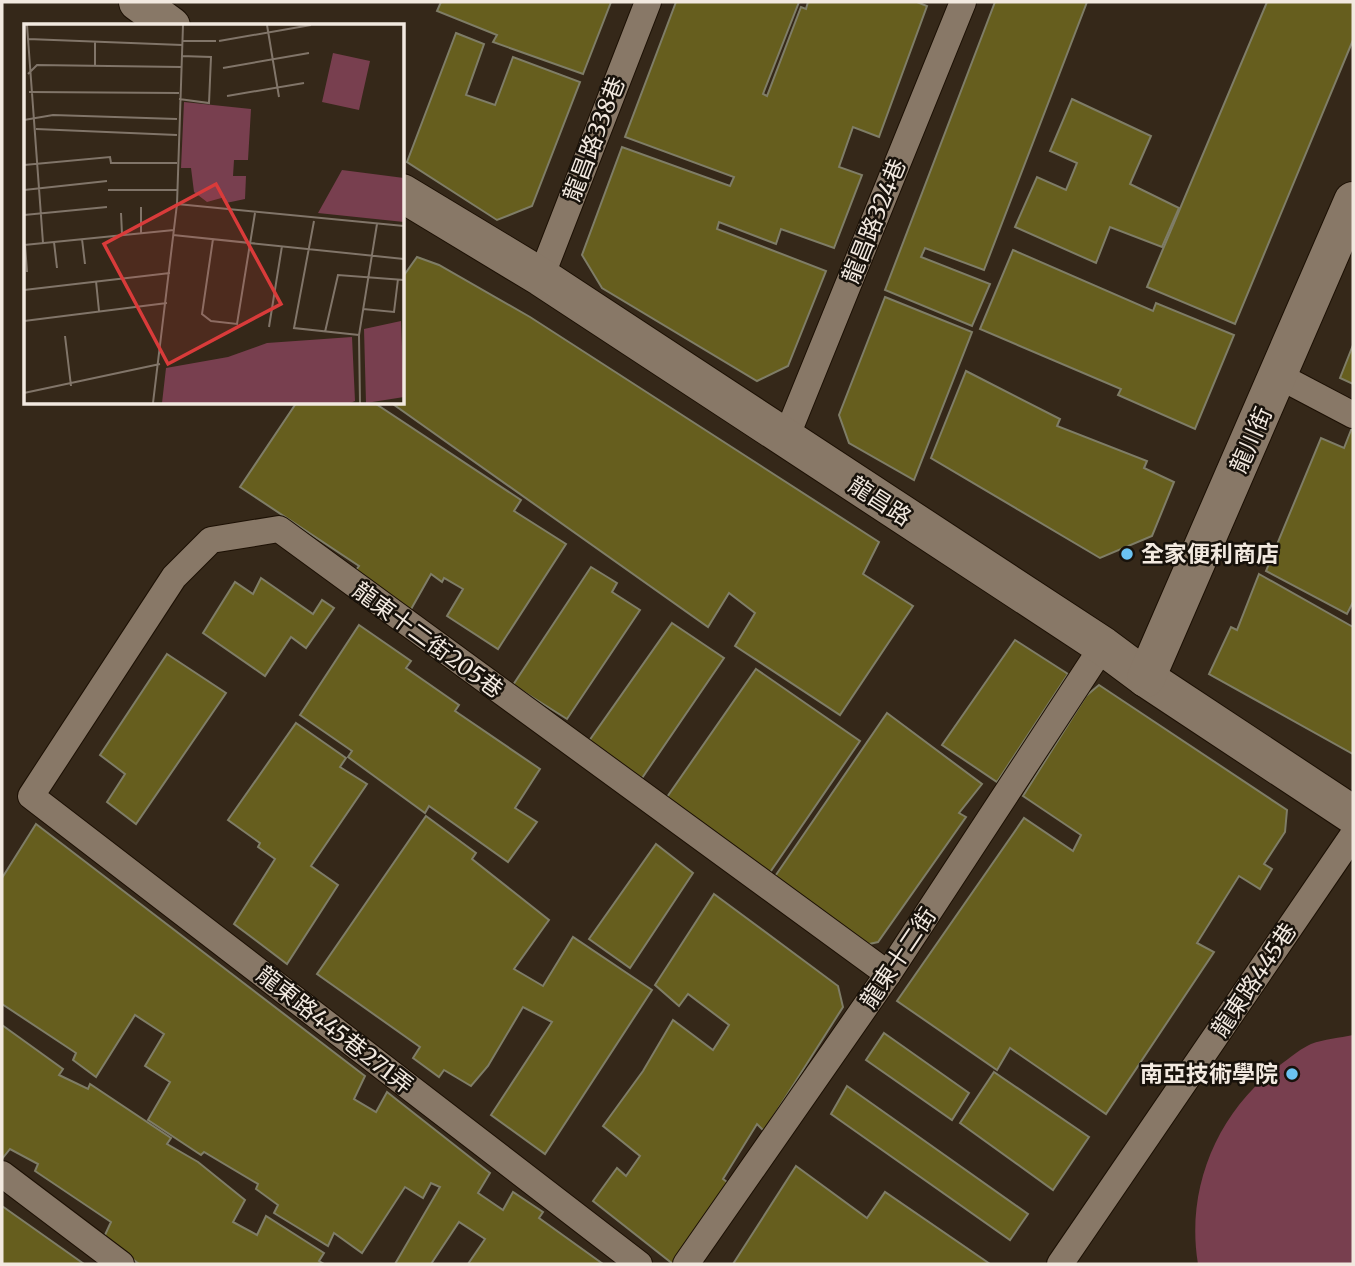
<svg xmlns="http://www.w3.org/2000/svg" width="1355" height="1266" font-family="Merriweather,'Noto Sans TC',serif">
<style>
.green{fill:#783f4f}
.building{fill:#665e1e;stroke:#7f7d67;stroke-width:2}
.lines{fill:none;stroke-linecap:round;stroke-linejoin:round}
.lane-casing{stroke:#1c1004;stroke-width:28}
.street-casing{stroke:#1c1004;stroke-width:40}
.lane{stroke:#887867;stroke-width:26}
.street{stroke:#887867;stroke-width:38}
.poi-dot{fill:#6bc3f2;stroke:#18120b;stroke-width:2.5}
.labels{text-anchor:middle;stroke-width:5;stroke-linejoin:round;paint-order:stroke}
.street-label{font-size:23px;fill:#f2e9e0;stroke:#18120b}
.poi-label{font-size:23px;font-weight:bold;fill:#f2e9e0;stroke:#18120b;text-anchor:start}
.inset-road{fill:none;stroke:#817569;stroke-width:2}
.view{fill:#d93b3a;fill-opacity:0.15;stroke:#d93b3a;stroke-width:3.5}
.inset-edge{fill:none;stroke:#f2e9e0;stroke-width:3.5}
</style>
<rect width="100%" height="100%" fill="#352819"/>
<path class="green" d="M1353 1035V1264H1198C1185 1186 1219 1108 1284 1062 1292 1056 1302 1048 1311 1044 1324 1039 1340 1038 1353 1035Z"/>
<g class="building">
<path d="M441 2H611L583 74 493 42 497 35 437 11Z"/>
<path d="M676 2H799L763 94 767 96 801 7 806 9 808 2H917L927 6 879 137 853 127 839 167 862 175 834 248 781 229 776 244 719 222 717 229 826 271 788 366 757 381 602 288 582 255 622 147 730 186 734 177 625 137Z"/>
<path d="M995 2H1087L984 270 925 248 921 257 990 284 972 326 885 290Z"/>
<path d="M1267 2H1353V40L1235 324 1147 287Z"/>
<path d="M456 33 484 44 466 95 495 105 513 57 580 82 532 206 497 220 407 162Z"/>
<path d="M1072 99 1151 136 1130 184 1179 208 1162 247 1110 227 1096 263 1015 227 1037 177 1066 190 1077 163 1050 151Z"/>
<path d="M1013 250 1153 311 1156 303 1234 335 1195 429 1118 395 1121 389 980 329Z"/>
<path d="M417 257 439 265 530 317 879 542 863 574 913 606 840 715 735 646 755 613 729 593 708 627 390 402H402V278Z"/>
<path d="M885 297 972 332 914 480 849 443 839 415Z"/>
<path d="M1353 345V384L1340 378Z"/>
<path d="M966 371 1060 419 1057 426 1147 461 1144 468 1174 482 1152 536 1100 558 931 458Z"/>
<path d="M297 402H373L521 500 514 511 566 544 498 649 447 616 463 589 444 578 442 582 431 574 410 611 356 570 359 566 240 487Z"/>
<path d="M1353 425V602L1347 614 1266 571 1321 438 1344 448Z"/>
<path d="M591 567 617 583 612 592 640 610 567 719 513 685Z"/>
<path d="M1259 574 1353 627V754L1209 674 1231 627 1237 630Z"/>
<path d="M261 578 313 614 322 600 334 608 306 648 291 637 265 676 203 633 235 582 253 594Z"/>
<path d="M672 623 724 658 638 784 582 751Z"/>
<path d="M359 625 411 661 406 668 459 705 455 711 540 769 515 808 537 822 508 862 429 806 425 813 348 757 352 751 300 715Z"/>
<path d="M1015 640 1068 674 997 782 942 745Z"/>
<path d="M167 654 226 693 136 824 107 802 125 774 100 755Z"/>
<path d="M756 669 860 741 764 881 658 810Z"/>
<path d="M1099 685 1287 810 1285 832 1264 864 1272 869 1260 889 1239 876 1197 943 1214 952 1106 1114 1010 1048 997 1070 897 1001 1024 818 1073 851 1081 835 1023 796 1086 696Z"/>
<path d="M887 713 982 784 959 813 966 817 878 942 847 949 767 888Z"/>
<path d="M296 723 346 758 340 767 367 784 311 866 338 885 287 964 234 924 275 859 258 847 260 843 228 820Z"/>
<path d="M426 816 476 853 472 859 549 920 514 969 543 986 573 937 652 990 545 1154 491 1115 552 1022 523 1007 488 1066 471 1086 444 1070 439 1077 413 1058 420 1047 317 974Z"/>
<path d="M36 824 365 1076 354 1099 376 1112 387 1092 490 1173 478 1193 503 1210 513 1192 543 1212 539 1218 603 1264H468L485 1239 459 1222 431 1264H395L440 1187 431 1183 423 1198 405 1187 362 1253 334 1233 328 1246 274 1213 278 1205 256 1189 258 1184 204 1152 201 1155 148 1120 170 1082 145 1066 164 1034 135 1015 96 1077 73 1060 76 1053 2 1004V878Z"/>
<path d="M656 844 693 873 630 968 589 939Z"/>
<path d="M714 894 838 986 843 1007 764 1131 757 1124 723 1179 731 1185 673 1264 593 1201 617 1168 626 1176 640 1156 603 1126 643 1071 673 1020 713 1050 729 1025 688 994 679 1006 655 985Z"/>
<path d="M2 1025 63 1069 59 1075 88 1089 90 1084 171 1138 167 1144 198 1162 245 1200 233 1222 257 1235 266 1216 324 1253 319 1261 324 1264H139L104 1237 111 1222 35 1171 38 1164 10 1149 2 1159Z"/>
<path d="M884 1033 969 1093 952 1120 866 1060Z"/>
<path d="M994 1072 1089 1137 1053 1190 960 1123Z"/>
<path d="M847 1086 1028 1214 1010 1240 831 1114Z"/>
<path d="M796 1166 867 1218 885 1192 990 1264H733Z"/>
<path d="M2 1206 84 1264H2Z"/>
</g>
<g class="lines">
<g class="lane-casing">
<g id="lane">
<path d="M541 277 648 2"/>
<path d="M1279 376 1353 415"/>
<path d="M785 440 963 2"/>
<path d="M2 1174 121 1264"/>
<path d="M639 1264 31 796 174 577 211 540 279 529 888 974"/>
<path d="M686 1264 888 974 1103 646"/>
<path d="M1060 1264 1353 835"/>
</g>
</g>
<g class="street-casing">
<g id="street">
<path d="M138 2 171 26"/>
<path d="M402 193 541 277 1103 646 1146 678 1353 815"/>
<path d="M1146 678 1353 201"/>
</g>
</g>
<use href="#lane" class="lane"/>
<use href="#street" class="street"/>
</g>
<g class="poi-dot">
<circle cx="1127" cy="554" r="7"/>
<circle cx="1292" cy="1074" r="7"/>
</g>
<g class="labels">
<g class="street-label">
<text transform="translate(594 139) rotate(-69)" y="8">龍昌路338巷</text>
<text transform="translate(874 221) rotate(-68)" y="8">龍昌路324巷</text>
<text transform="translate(1251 440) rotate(-66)" y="8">龍川街</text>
<text transform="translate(880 501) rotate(33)" y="8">龍昌路</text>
<text transform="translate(428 640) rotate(36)" y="8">龍東十二街205巷</text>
<text transform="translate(898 958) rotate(-56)" y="8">龍東十二街</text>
<text transform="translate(1254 980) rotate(-56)" y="8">龍東路445巷</text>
<text transform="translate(335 1030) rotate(38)" y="8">龍東路445巷271弄</text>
</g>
<g class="poi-label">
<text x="1141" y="562">全家便利商店</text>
<text x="1278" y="1082" text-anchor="end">南亞技術學院</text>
</g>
</g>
<g transform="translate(24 24)">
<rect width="380" height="380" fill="#352819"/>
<path d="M309 29 346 37 335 86 298 78ZM160 78 227 85 224 136H210L209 152H222L221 175 202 179 201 173 183 178 170 168 167 144H157ZM318 146 380 154V198L294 189ZM377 297 380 373 342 379 340 305ZM328 313 331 377 326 379H138L142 344 204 333 243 319Z" fill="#783f4f"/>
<path class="inset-road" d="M3 1 19 219M243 1 255 73M4 15 158 21M158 17H192M195 17 287 1M71 18V42M199 44 285 29M4 50 13 41 157 43M5 68 155 69M203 72 280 59M155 75 185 79 187 33 157 32M0 96 29 91 153 95M12 105 153 111M0 141 86 133 87 139H153M0 166 83 157M84 166H153M153 180 380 202M117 183V209M97 189 98 210M0 191 83 183M290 197 270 304 335 311M149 211 380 235M58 215 61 240M189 215 178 290 187 297 213 300 231 189M30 218 33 244M0 221 150 206M1 221 3 248M72 257 75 287M0 266 146 249M339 285 370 288 374 255M0 297 143 279M245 303 258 222M301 308 314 251 380 256M41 312 47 362M0 369 136 340M129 379 153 180 159 1M336 379 335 311 353 200"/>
<path class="view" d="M192 160 257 280 144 340 80 220Z"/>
<rect width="380" height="380" class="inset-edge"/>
</g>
<rect width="1355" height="1266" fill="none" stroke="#f2e9e0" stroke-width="7"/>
</svg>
